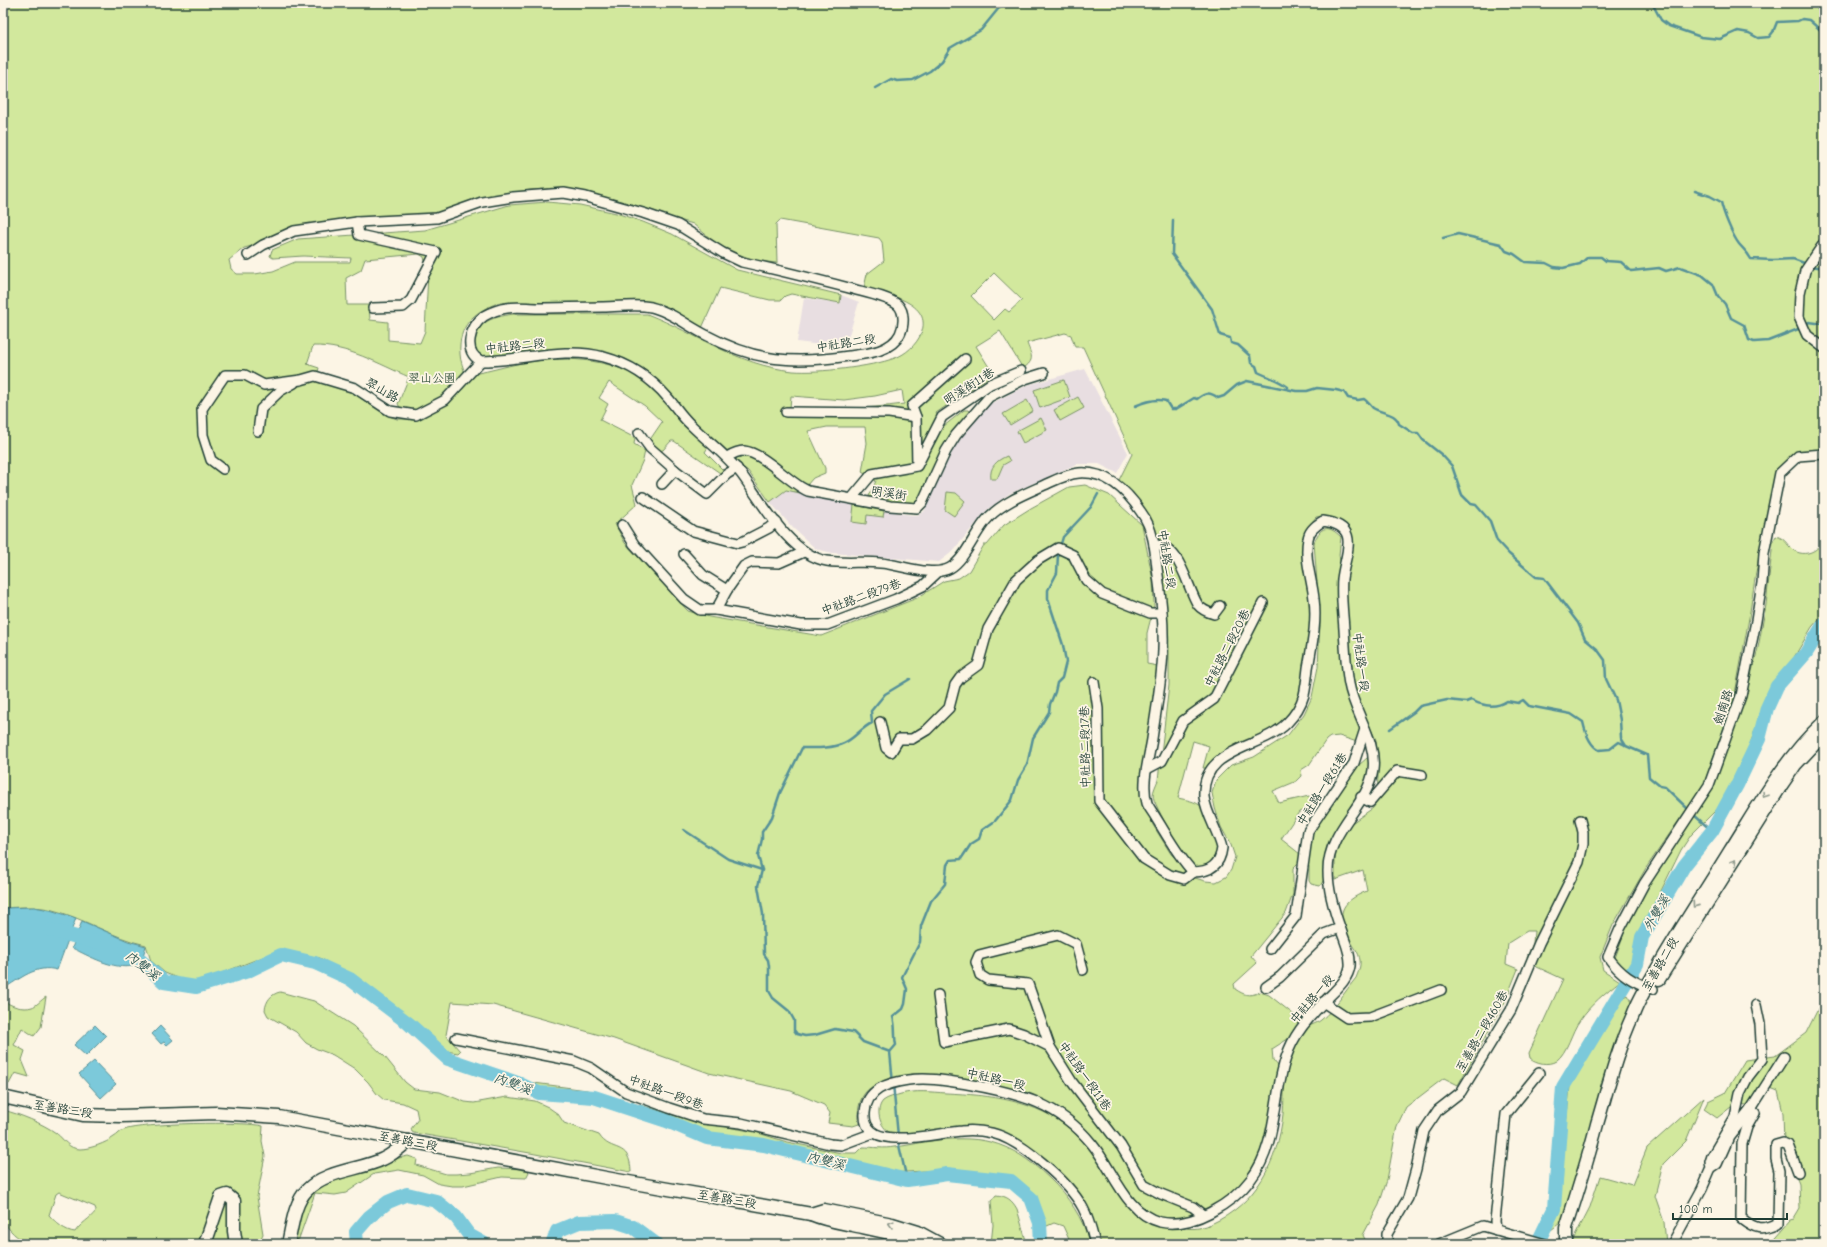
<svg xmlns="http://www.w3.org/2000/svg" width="1827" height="1247" font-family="'Comic Neue','LXGW WenKai TC',sans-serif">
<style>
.built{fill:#e8dee1}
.green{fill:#d2e89d;stroke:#789268;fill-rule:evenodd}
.water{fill:#7bc9da;stroke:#569198}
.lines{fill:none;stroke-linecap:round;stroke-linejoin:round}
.stream{stroke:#569198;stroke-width:2.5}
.river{stroke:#7bc9da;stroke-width:14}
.street-casing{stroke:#1f3d34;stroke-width:12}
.secondary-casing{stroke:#1f3d34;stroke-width:15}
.street{stroke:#fcf5e5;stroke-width:9}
.secondary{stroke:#fcf5e5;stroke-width:12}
.oneway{stroke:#8e998c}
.labels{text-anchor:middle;stroke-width:3.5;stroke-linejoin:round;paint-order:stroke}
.street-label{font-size:12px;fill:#1f3d34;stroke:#fcf5e5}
.park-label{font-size:12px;fill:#435f49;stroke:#fcf5e5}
.water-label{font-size:13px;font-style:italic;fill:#315955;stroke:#fcf5e5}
</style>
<rect width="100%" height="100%" fill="#fcf5e5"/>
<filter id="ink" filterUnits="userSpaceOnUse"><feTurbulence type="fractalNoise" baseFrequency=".025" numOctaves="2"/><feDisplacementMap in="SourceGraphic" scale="8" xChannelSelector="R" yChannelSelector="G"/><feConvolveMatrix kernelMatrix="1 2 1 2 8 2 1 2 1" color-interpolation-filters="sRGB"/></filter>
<g filter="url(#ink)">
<g class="built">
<path d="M841 295 859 302 845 348 797 342 804 298 840 303Z"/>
<path d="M1085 369 1128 453 1117 473 1099 464H1077L1009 494 988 509 952 552 939 562 833 553 816 549 793 528 770 502 786 490 853 505 910 515H918L924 512 957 442 990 404 1028 385Z"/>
</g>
<g class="green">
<path d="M3 3H1824V449L1800 452 1792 454 1776 473 1756 572 1749 618 1734 699 1704 784 1646 868 1613 925 1600 957 1603 970 1620 981C1606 992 1590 1005 1580 1020 1571 1032 1568 1052 1556 1061 1548 1066 1536 1063 1530 1058L1529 1053 1563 979 1537 967 1527 957 1533 943 1534 931H1527L1508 943 1506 964 1518 969 1504 1004 1458 1085 1444 1078 1406 1107 1397 1126 1387 1180 1379 1205 1363 1235 1367 1244H1099C1095 1232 1092 1218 1085 1207 1071 1183 1031 1145 1005 1135 994 1130 979 1127 967 1127 946 1126 910 1140 893 1134 881 1130 874 1111 883 1101 888 1097 895 1096 901 1094 915 1090 931 1092 946 1093 989 1095 1037 1100 1071 1130 1087 1144 1100 1162 1112 1179 1123 1195 1132 1210 1148 1220 1157 1224 1167 1226 1177 1227 1189 1229 1199 1230 1211 1224 1256 1204 1278 1162 1283 1114 1285 1091 1282 1074 1292 1051 1295 1043 1301 1032 1308 1027 1312 1024 1318 1023 1321 1020 1335 1009 1345 991 1356 978 1358 973 1361 966 1360 960 1359 953 1354 946 1350 941 1335 914 1340 902 1367 891L1363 870 1335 880V855L1340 838 1346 827 1373 808 1377 802 1378 775 1376 740 1358 702 1353 682 1347 622 1346 581 1353 546 1352 539 1349 530 1342 523 1325 516 1316 517 1309 526 1305 535 1303 548V556L1310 591 1312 614 1302 694 1296 708 1284 723 1235 748 1216 759 1207 768H1203L1209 746 1193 741 1178 798C1186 800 1196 801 1202 807 1207 812 1210 820 1212 826 1220 844 1226 858 1205 869 1201 869 1197 868 1194 865 1185 858 1153 805 1153 795 1153 791 1156 785 1158 780L1169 685V648L1155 540C1150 516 1135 498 1118 482L1132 454 1083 347H1075L1071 335 1065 333 1027 343C1030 353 1036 359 1025 367H1022L1000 331 976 346 992 372 990 376 936 413 944 426 964 410H968L970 413 949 440 927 486 913 506 878 500 869 496 876 481 862 472 867 443 865 427H827L808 431 825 468V473L813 478 800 493 786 490 770 502 748 471 731 458 694 425 666 390 643 371 624 361 601 353 587 351H560L483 359C470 353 473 332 483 324 492 317 503 316 513 314H647C698 334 737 365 793 371 819 373 871 367 895 358 906 354 916 345 921 334 934 302 886 294 864 288L867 274 884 261 882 242 879 238 780 220 776 224 777 263 757 261 722 248 693 224 629 205 563 189 530 190 481 198 436 213 326 221 283 232 252 246 244 248 229 260 231 269 237 274H255L273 271 295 262H350L351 258 303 256 273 258 270 256 272 250 298 239 425 230 509 205 547 202 580 205 616 213 643 222 672 234 737 270 841 295 840 303 791 294 785 296 781 300H770L720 288 702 328 669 311 646 303H498C473 312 458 326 460 354 460 361 464 368 465 375 449 392 427 418 401 409L398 404 409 377C379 364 347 345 313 346L307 364 319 368 316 380 347 389 384 414 397 419H414L440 408 448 402 469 376 473 374C491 371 509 365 527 362 570 356 616 358 652 386 666 397 675 411 687 424 694 431 702 437 710 444L705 452 726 473 724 474 720 473 674 441H671L663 450 659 451 649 441 662 422 645 406 609 382 599 398 608 404 600 420 635 438 634 444 645 451 643 460 632 485 637 504 615 524 625 543 688 611 709 617 821 636 917 598 944 581 959 578 969 571 984 545H987L1004 525 1031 508 1069 487 1085 485 1109 495 1142 525 1153 580 1154 606 1147 633V664L1158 666 1140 787 1142 798 1153 825 1171 854 1195 878 1205 881 1216 882 1226 877 1231 870 1235 857 1231 845 1221 827 1215 808 1212 793 1216 780 1231 765 1254 757 1288 735 1304 714 1312 697 1318 667 1320 622 1314 543C1320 526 1328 524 1341 537L1339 555 1341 566 1337 579 1339 616 1347 685 1355 711 1363 729 1359 741 1357 742 1339 736 1330 737 1326 740 1309 765 1301 770 1302 776 1297 781 1273 791 1279 803 1309 796 1314 800 1316 805 1312 809 1299 812 1281 839 1300 854V861L1293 868V894L1286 913 1251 956 1257 963 1234 984 1235 989C1244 995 1249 997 1260 992L1269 995 1298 1018 1301 1022 1291 1037 1272 1049 1273 1060 1279 1067C1266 1131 1269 1191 1194 1214 1176 1220 1158 1220 1142 1208 1127 1197 1121 1179 1111 1164 1103 1151 1094 1138 1083 1128 1049 1095 1003 1085 958 1079 944 1076 927 1073 913 1074 899 1076 885 1080 872 1087 860 1093 856 1111 859 1124L853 1126 828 1123 830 1113 824 1105 791 1091 709 1073 614 1039 493 1005 452 1002 446 1035 460 1051 458 1053 446 1051 407 1017 378 995 354 978 320 958 281 950 201 981 182 980 165 973 151 961 146 945C112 938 83 917 49 909 34 906 18 907 3 908ZM419 254 424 257 428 274 425 331 420 343 388 340V322L370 320 369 305H347L346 278 361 270 365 259ZM994 273 1022 300 1009 312 1005 309 994 320 971 296ZM902 390 904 404C864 409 831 410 790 408L791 396 844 400 875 396Z"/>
<path d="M1064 380 1070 397 1040 408 1034 390Z"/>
<path d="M1078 397 1084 408 1060 421 1054 410Z"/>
<path d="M1027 400 1033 411 1010 425 1003 414Z"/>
<path d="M1041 418 1047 430 1023 443 1017 431Z"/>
<path d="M1007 456 1010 461 1003 465 997 479H991C989 467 997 460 1007 456Z"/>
<path d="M947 492 956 493 965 501 954 516 945 510Z"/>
<path d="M854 505 884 511 883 517 867 515 866 524 852 522Z"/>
<path d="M1776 536C1786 539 1786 544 1793 550 1805 558 1819 551 1824 539V613L1812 627 1793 659 1779 676 1766 700 1742 766 1721 805 1691 835 1681 850 1637 940 1632 968 1629 971 1624 970 1615 958 1626 928 1644 891 1688 822 1746 695 1758 648 1766 605 1773 541Z"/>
<path d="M1367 758H1370C1373 783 1355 793 1347 814 1339 835 1333 857 1325 878L1320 886 1311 884 1309 881V866L1305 864 1309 837 1317 820 1359 765Z"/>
<path d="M280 992 314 1001 353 1026 385 1057 405 1082 414 1089 440 1092 465 1102 474 1103 507 1097 535 1101 548 1107 558 1114 564 1123 599 1135C611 1154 630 1140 631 1172L530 1153 414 1133 412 1132 411 1129 418 1119 416 1109 403 1103 384 1100 377 1094 368 1082 355 1069 333 1055 317 1049 306 1043 296 1032 268 1016 265 1010C266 1001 271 994 280 992Z"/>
<path d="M1628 995 1631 1000V1012L1564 1220 1551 1230 1549 1229 1557 1213 1570 1086 1621 999Z"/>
<path d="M46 997 41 1027 34 1036 22 1028 14 1045 25 1051 22 1060 29 1077 15 1073 9 1084 3 1083V1000C10 1006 23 1010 32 1007 36 1006 41 1000 46 997Z"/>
<path d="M1824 997V1244H1769L1790 1220 1794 1219 1800 1209 1799 1184 1784 1145 1783 1113 1778 1091 1763 1085 1751 1106 1736 1103 1717 1118 1704 1109 1708 1101 1725 1093 1745 1060 1775 1056 1806 1033Z"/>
<path d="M534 1083 587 1090 695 1121 755 1132 787 1142 841 1153H857L863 1147C873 1147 884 1149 894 1147 904 1146 914 1144 924 1142 979 1134 1008 1139 1049 1178 1069 1197 1083 1218 1090 1244H1071L1063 1226 1054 1223 1047 1226 1041 1219 1038 1207 1025 1188 1016 1180 1003 1176 942 1170 889 1173 703 1131 654 1114 597 1097 550 1092 541 1089Z"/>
<path d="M1704 1097 1686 1141 1663 1164 1655 1196 1664 1222 1666 1244H1571L1590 1207 1600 1176 1632 1185 1647 1148Z"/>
<path d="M3 1110C19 1114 42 1123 56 1133 64 1139 68 1149 80 1149 90 1149 106 1143 114 1137 118 1135 120 1131 124 1130 141 1123 245 1121 263 1126L262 1141 265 1156 257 1197 263 1234 258 1244H32C19 1240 13 1234 5 1224H3ZM59 1192 95 1207 96 1211C90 1219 81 1223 75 1232 65 1231 56 1223 49 1215L56 1194Z"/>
<path d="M408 1156 417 1159 416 1165 446 1174H456L470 1173 498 1168 526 1169 529 1172 526 1178 502 1177 463 1186H452L439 1184 423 1175 399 1170 374 1174 346 1193 335 1195 315 1193 297 1244H292C296 1228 301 1204 313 1192 327 1178 387 1160 408 1156Z"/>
<path d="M996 1195C1007 1196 1012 1200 1017 1209L1027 1244H991L993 1225 991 1201Z"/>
</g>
<g class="water">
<path d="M34 907 50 910 76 918 57 970C36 964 20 979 3 989V908Z"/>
<path d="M82 921 128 941 146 946 143 956 133 966C113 970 89 956 72 948Z"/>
<path d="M95 1025 106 1036 86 1056 74 1045Z"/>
<path d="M160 1026 173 1040 167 1045 164 1042 161 1044 152 1034Z"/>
<path d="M94 1061 116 1084 101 1098 79 1074Z"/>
</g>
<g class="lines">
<g class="stream">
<path d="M1652 3 1661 20 1669 26 1701 37 1720 39 1738 31 1749 33 1758 38 1769 37 1773 32 1777 22 1798 21 1802 19 1809 20 1824 33"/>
<path d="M1815 3 1824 20"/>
<path d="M875 88 891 79 897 81 913 80 930 71 942 61 950 48 981 30 1003 3"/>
<path d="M1695 191 1710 196 1721 202C1723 212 1732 235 1739 244 1744 250 1746 250 1751 259L1773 260 1793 259 1807 264"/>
<path d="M1173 220 1172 254 1212 309 1220 335 1230 338 1231 343 1238 345 1250 356 1251 363 1256 366 1258 372C1268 377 1279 380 1288 387"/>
<path d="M1443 238 1458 234 1501 244 1506 251 1514 254 1525 262 1546 263 1554 267 1563 268 1580 264 1588 257H1601L1606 261 1621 262 1631 271 1659 268 1666 271 1680 267 1702 275 1713 284 1718 296 1725 304 1731 318 1744 325 1749 340 1754 342 1768 341 1801 328"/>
<path d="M1811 266 1824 268"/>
<path d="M1805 325 1809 322 1824 324"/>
<path d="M1135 406C1144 402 1156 398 1166 401L1171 409H1176L1194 398 1197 399C1206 392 1210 392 1218 398L1224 396 1237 385 1247 381 1296 391H1307L1317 388 1336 390 1344 392 1348 398 1358 400 1364 399C1367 401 1370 405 1373 408 1382 414 1396 412 1399 424L1413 433H1418L1423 440 1442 455 1452 466 1462 495 1471 504 1476 505 1490 521 1497 541 1509 554 1536 577 1544 578 1578 623 1585 639 1597 649 1605 660 1606 679 1616 700 1620 720 1621 738 1626 746 1647 755 1649 777 1660 786 1665 787 1689 810"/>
<path d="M1390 729 1414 712 1420 706 1447 700 1466 702 1471 700C1475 701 1477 704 1481 704 1490 707 1499 706 1507 701L1518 703 1523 700 1529 706 1571 714 1583 722C1585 731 1589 745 1599 750L1610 749 1619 742 1625 745"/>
<path d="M1693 814 1712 831"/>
<path d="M684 830 728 859 762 870"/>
<path d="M890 1052 863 1042 853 1032 835 1029 815 1035 805 1036 797 1034 794 1030V1020L789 1011 773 998 769 991V966L768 960 764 954 763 914 758 886 762 870 758 856 762 839V832L772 817 780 793 802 748C816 748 831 749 844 743 854 739 861 728 872 723L871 711 885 694 910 679"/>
<path d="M898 1136 890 1052 896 1045C894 1035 896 1027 893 1017L903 1009 905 1004 907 989 902 977 920 942 921 926 931 901 945 884 947 865 950 860 961 859 971 844 979 839 982 830 995 821 1012 800 1018 780 1027 765 1033 738 1049 712 1050 704 1055 692 1057 683 1062 678 1066 662 1063 645 1048 599V590L1057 573 1058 554 1063 537 1091 507 1098 494"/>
<path d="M898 1141 907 1180"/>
</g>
<g class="river">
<path d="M51 930 95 942"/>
<path d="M125 950 130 951 164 982 196 987 248 971 281 955 315 963 350 979 408 1023 448 1059 518 1083 539 1093 594 1097 667 1121 707 1138 764 1145 907 1180 947 1174 1011 1181 1031 1198 1040 1223 1041 1244"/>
<path d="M357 1244 356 1232 369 1217 388 1202 407 1194 436 1201 456 1217 469 1235 485 1244"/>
<path d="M552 1244 557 1231 579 1222 615 1221 633 1227 656 1244"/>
<path d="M1537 1244 1554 1209 1563 1087 1637 964 1642 937 1684 866 1712 831 1737 785 1759 739 1767 708 1777 686 1806 653 1824 624"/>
</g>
<g class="street-casing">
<g id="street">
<path d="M357 222 359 235 436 252 411 300 403 307 373 308"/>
<path d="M1824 243 1805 271 1800 293 1799 317 1807 335 1824 348"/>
<path d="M248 255 263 245 294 231 357 222 437 218 482 202 513 197 564 193 586 197 643 213 678 225 723 253 742 262C778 270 814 279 849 288 862 292 887 296 898 305 905 312 904 326 900 334 891 352 866 354 849 356 794 364 756 362 706 335 688 326 671 312 651 307 635 304 619 307 603 307 581 307 559 308 538 308 528 308 517 306 507 308 499 309 491 312 484 316 470 326 462 352 481 361 522 361 563 346 604 357 630 364 651 378 668 398 676 407 682 417 691 425 708 442 727 455 742 475 762 502 790 555 827 561 844 564 863 561 880 563 899 564 932 578 950 568 966 559 975 531 989 517 1003 503 1022 495 1040 487 1052 482 1065 474 1079 473 1106 471 1127 491 1141 512 1153 528 1155 548 1157 568 1161 595 1164 623 1163 650 1162 680 1156 710 1152 739 1149 758 1141 783 1147 803 1149 808 1154 814 1156 818 1168 837 1178 856 1193 872"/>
<path d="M786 412 889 413 916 417"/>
<path d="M258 431 261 409 280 391 294 383"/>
<path d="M639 433 650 448 675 470"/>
<path d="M727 457C732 454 738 451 744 451 764 453 789 483 808 491L890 506 917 508 922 503 946 451 956 435 989 397 1025 379 1044 373"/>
<path d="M917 465 916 417 912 406 965 359"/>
<path d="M223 469 211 460 203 435 202 409 225 375H245L264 385 301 380 315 376 355 388 390 411 416 415 445 400 481 361"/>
<path d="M662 484 675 470 707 494 727 474 737 468"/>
<path d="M643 497 693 531 738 543 742 542 769 528 776 522"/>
<path d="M852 498 872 474 917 466 942 417 990 384 1021 371"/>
<path d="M622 525 634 544 684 599 700 610H716L801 625H827L896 599 923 586 938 572"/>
<path d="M1154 545C1180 543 1187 588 1198 605 1202 610 1207 612 1214 614L1220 606"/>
<path d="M684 554 703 575 727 590"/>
<path d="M716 610 727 590 744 566 752 562 779 563 804 552"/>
<path d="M1094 682 1098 709 1099 801 1144 859 1170 875 1184 879 1193 872"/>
<path d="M880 722 886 748 891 752 899 739H912L927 730 949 708 955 685 960 678 978 665 988 629 1016 580 1038 560 1058 548 1073 555 1086 580 1102 594 1150 613H1162"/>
<path d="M1147 769 1162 761 1183 721 1214 699 1263 603"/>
<path d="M1361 797 1370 802 1397 771 1422 775"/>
<path d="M1270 949 1296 916 1308 831 1354 763 1365 729"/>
<path d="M1083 970 1076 944 1058 935 979 955 976 962 980 975 988 980 1028 984 1050 1047 1072 1082 1121 1146 1144 1185 1161 1194 1193 1207 1203 1215"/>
<path d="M1266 987 1280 977 1324 934 1340 928"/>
<path d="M1653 989C1633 982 1621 975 1608 957L1620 929 1644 884 1709 785 1741 696 1756 621 1762 583 1764 553 1780 473 1798 456 1824 454"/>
<path d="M938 995 944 1042 1009 1029 1024 1034 1050 1047"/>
<path d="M1323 1002 1347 1018 1370 1017 1441 990"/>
<path d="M456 1038 574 1061 591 1068 626 1092 669 1108 703 1119 741 1123 830 1144 841 1145 873 1133"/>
<path d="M1751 1109 1755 1113 1747 1127 1742 1144 1741 1218C1755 1229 1762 1231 1778 1223L1779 1171 1776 1159V1145L1783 1143 1788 1145 1798 1172"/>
<path d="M1711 1168 1717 1164 1729 1137 1751 1109 1784 1057"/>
<path d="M1496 1230 1495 1221 1506 1114 1539 1073"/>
<path d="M1095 1244C1092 1232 1089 1219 1083 1208 1069 1182 1021 1140 992 1133 983 1131 971 1130 962 1131 939 1132 862 1155 865 1113 866 1089 888 1083 908 1080 928 1077 948 1081 967 1084 1018 1093 1059 1103 1092 1144 1113 1169 1125 1213 1160 1222 1192 1229 1233 1203 1251 1179 1281 1140 1271 1085 1292 1043 1300 1027 1312 1014 1324 1002 1334 991 1348 981 1350 966 1351 953 1345 942 1341 930 1334 911 1328 891 1328 871 1328 829 1368 806 1373 770 1377 740 1354 713 1349 684 1345 662 1345 638 1343 616 1342 604 1341 591 1342 579 1345 553 1362 526 1323 521 1316 525 1309 530 1308 539 1304 559 1312 579 1314 599 1317 622 1312 645 1308 668 1307 677 1306 687 1304 695 1301 705 1294 716 1287 723 1260 750 1201 747 1204 797 1206 814 1218 831 1222 848 1220 865 1210 872 1193 872"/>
<path d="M1387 1244V1234L1408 1198 1416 1169 1424 1131 1438 1110 1461 1092 1511 1010 1539 943 1579 862 1583 844V832L1580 820"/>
<path d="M1439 1244 1483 1226 1545 1244"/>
<path d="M1672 1244 1702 1189 1711 1168 1710 1162 1712 1156 1735 1117 1740 1093 1748 1077 1762 1059 1760 1024 1756 1005"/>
</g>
</g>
<g class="secondary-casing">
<g id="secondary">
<path d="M1659 979 1782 784 1795 765 1824 734"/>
<path d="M3 1097 83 1115 121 1116 216 1113 279 1117 617 1180 811 1214C825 1220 838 1222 853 1225 876 1230 900 1234 922 1244"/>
<path d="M811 1214 824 1210 892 1224 918 1232 940 1244"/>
<path d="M1566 1240V1228C1577 1194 1588 1159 1597 1124 1608 1087 1617 1050 1633 1015 1639 999 1648 984 1657 969 1680 929 1706 890 1730 851 1759 805 1784 759 1824 722"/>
<path d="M205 1244 221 1197 227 1195 234 1201V1231L236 1244"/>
<path d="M288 1244C292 1227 294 1203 307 1190 326 1170 361 1170 383 1159 392 1155 401 1147 408 1141"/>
</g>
</g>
<use href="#street" class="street"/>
<use href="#secondary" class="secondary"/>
</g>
<defs><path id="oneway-chevron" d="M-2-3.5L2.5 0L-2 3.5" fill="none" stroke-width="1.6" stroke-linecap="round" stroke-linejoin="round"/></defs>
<g class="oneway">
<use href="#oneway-chevron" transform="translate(1765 795) rotate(122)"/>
<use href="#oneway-chevron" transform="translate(1734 862) rotate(-58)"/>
<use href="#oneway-chevron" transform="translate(1695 905) rotate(125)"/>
<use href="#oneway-chevron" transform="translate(891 1224) rotate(-165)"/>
</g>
</g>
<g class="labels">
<g class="street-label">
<text transform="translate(846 343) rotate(-9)" y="4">中社路二段</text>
<text transform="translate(515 346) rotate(-6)" y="4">中社路二段</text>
<text transform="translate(969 386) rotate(-32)" y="4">明溪街11巷</text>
<text transform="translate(382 390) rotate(30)" y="4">翠山路</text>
<text transform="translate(889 493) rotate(9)" y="4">明溪街</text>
<text transform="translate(1167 559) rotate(81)" y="4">中社路二段</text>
<text transform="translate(861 597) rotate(-20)" y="4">中社路二段79巷</text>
<text transform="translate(1227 648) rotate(-63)" y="4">中社路二段20巷</text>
<text transform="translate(1361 662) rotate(83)" y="4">中社路一段</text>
<text transform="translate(1723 707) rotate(-72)" y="4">劍南路</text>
<text transform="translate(1085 747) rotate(-91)" y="4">中社路二段17巷</text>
<text transform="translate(1322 789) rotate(-58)" y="4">中社路一段61巷</text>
<text transform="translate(1660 964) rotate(-60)" y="4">至善路二段</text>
<text transform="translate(1312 999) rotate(-49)" y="4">中社路一段</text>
<text transform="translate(1482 1031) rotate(-60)" y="4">至善路二段460巷</text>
<text transform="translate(1085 1076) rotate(55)" y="4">中社路一段11巷</text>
<text transform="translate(996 1079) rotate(13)" y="4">中社路一段</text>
<text transform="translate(666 1092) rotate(20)" y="4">中社路一段9巷</text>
<text transform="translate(63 1109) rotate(9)" y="4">至善路三段</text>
<text transform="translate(408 1141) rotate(11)" y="4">至善路三段</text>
<text transform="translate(727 1199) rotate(10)" y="4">至善路三段</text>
</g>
<g class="park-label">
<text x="432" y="382">翠山公園</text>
</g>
<g class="water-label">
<text transform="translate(1656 913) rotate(-60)" y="5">外雙溪</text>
<text transform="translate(143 965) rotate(38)" y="5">內雙溪</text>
<text transform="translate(513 1083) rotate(20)" y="5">內雙溪</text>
<text transform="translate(826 1160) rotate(14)" y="5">內雙溪</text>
</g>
</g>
<rect width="1827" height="1247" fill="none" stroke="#fcf5e5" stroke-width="16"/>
<rect x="8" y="8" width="1811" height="1231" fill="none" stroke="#1f3d34" stroke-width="1.5" filter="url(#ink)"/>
<path d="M1673 1213v6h114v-6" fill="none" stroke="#1f3d34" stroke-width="2"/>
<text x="1679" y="1213" font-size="12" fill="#1f3d34" stroke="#fcf5e5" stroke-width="3" paint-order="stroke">100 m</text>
</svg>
